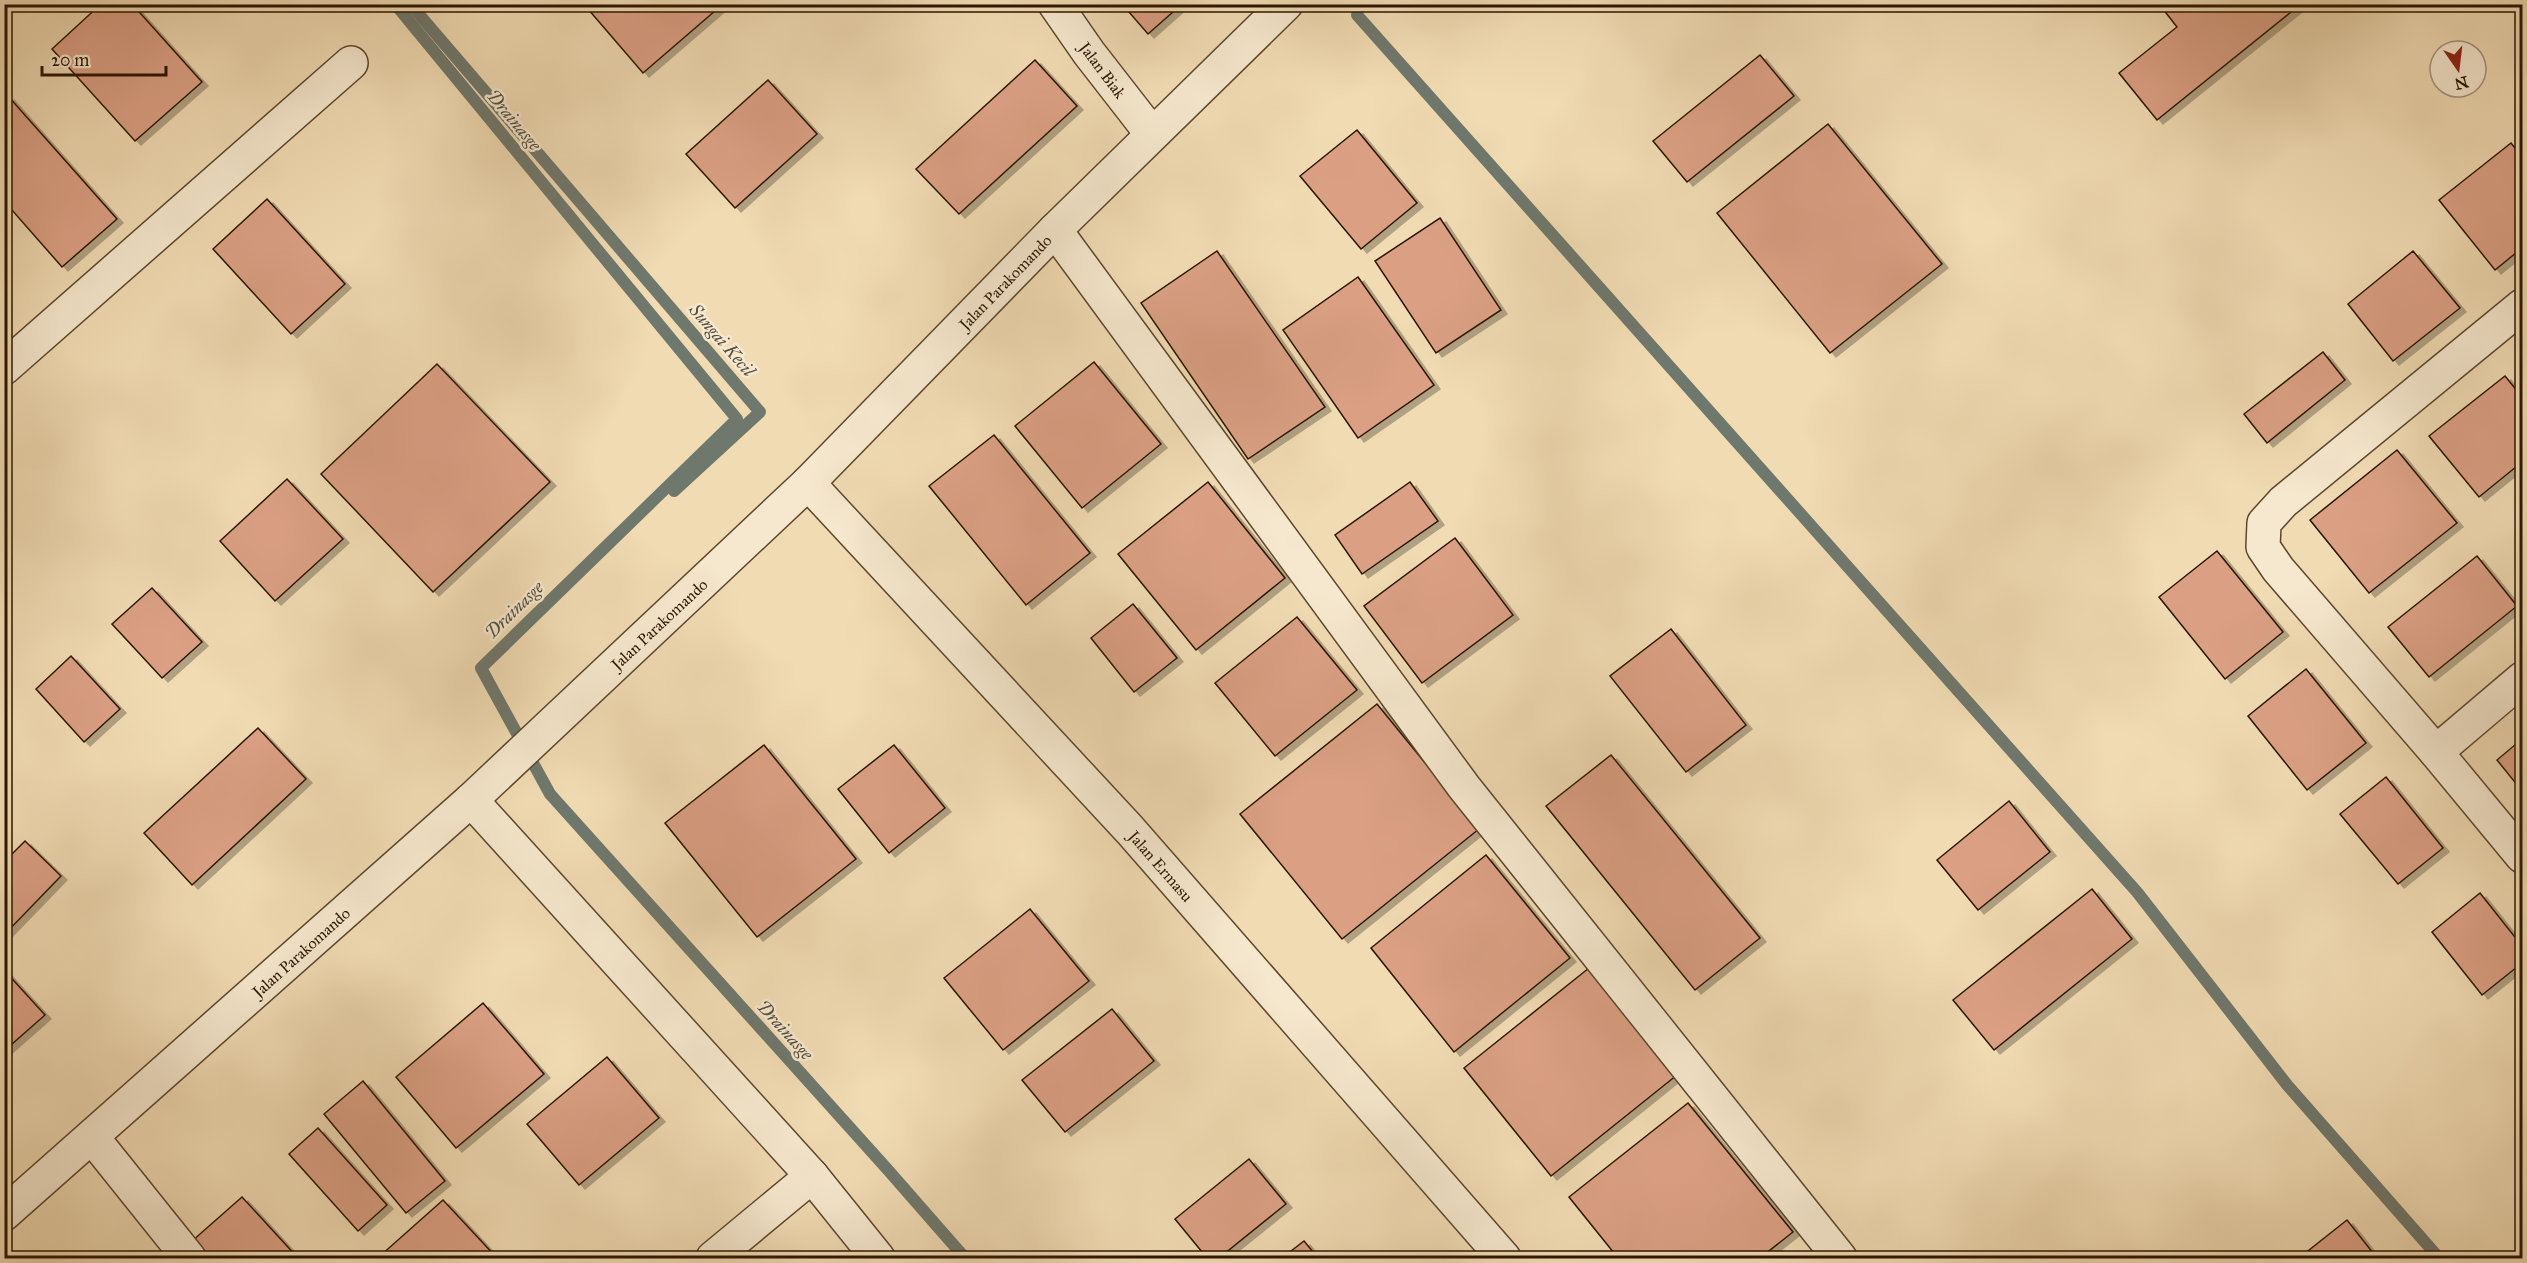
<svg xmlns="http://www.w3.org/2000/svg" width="2527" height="1263" font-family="'IM FELL Great Primer',serif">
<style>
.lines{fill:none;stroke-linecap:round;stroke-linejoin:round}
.stream{stroke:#6f786d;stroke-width:12}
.building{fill:#dba084;stroke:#2b1602;stroke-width:1.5;filter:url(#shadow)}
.minor-casing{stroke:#5c472e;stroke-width:36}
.tertiary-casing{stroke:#5c472e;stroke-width:36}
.minor{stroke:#f6e8ce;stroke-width:33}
.tertiary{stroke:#f6e8ce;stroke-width:33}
.labels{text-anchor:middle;stroke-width:5;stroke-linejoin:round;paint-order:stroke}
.street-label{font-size:16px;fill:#2b1602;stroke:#f6e8ce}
.water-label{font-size:18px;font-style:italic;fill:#534f40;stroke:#f6e8ce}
</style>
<defs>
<filter id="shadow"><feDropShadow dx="6" dy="4" stdDeviation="0" flood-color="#0004"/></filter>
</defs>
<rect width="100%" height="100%" fill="#f1dbb3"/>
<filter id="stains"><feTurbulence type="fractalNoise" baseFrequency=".00333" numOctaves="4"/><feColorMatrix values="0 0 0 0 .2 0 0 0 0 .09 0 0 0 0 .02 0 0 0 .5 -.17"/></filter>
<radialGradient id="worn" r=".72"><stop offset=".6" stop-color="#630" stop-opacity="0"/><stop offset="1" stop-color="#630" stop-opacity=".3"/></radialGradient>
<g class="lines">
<g class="stream">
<path d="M395 4 737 419 481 668 550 794 888 1170 965 1258"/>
<path d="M410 4 760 412 674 491"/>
<path d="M1357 15 2137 892 2288 1086 2439 1258"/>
</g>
</g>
<g class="building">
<path d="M101 4H132L202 82 135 141 52 49Z"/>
<path d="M594 4H723L643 73 588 9Z"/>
<path d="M1122 4H1182L1148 34Z"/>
<path d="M2159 4H2301L2157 120 2119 73 2177 27Z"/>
<path d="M1760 55 1794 96 1687 182 1653 141Z"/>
<path d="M1035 60 1077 106 959 214 916 169Z"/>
<path d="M768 80 817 134 735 208 686 154Z"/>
<path d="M8 96 117 219 62 267 4 201V99Z"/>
<path d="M1828 124 1942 264 1830 353 1717 213Z"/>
<path d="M1357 130 1417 203 1361 249 1300 176Z"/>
<path d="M2511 143 2522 157V248L2495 270 2439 200Z"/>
<path d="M267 199 345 284 291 334 213 249Z"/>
<path d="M1440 218 1501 310 1436 353 1375 261Z"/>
<path d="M1217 251 1325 407 1248 459 1141 303Z"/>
<path d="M2413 251 2460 308 2393 361 2348 304Z"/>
<path d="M1358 277 1434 385 1358 438 1283 330Z"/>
<path d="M2323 352 2345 380 2267 443 2244 414Z"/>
<path d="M1094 362 1161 444 1082 508 1015 426Z"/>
<path d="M437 364 550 482 433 592 321 474Z"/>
<path d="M2505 376 2522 397V462L2479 497 2429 436Z"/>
<path d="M994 435 1090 553 1026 605 929 486Z"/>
<path d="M2397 450 2457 523 2369 593 2310 520Z"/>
<path d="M287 479 343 539 275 601 220 541Z"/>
<path d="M1208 482 1285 578 1196 650 1118 554Z"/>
<path d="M1410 482 1438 521 1362 574 1335 535Z"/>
<path d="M1455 538 1513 615 1422 683 1364 606Z"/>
<path d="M2217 551 2283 632 2225 679 2159 597Z"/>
<path d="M2477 556 2517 606 2429 677 2388 627Z"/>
<path d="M152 588 202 642 162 678 112 624Z"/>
<path d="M1133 604 1177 658 1134 692 1091 638Z"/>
<path d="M1297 617 1357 690 1275 756 1215 683Z"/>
<path d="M1671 629 1746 725 1686 772 1610 676Z"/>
<path d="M71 656 120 709 84 742 36 689Z"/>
<path d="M2306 669 2366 743 2307 790 2248 716Z"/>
<path d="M1377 704 1479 829 1342 939 1240 814Z"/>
<path d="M258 728 306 779 192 885 144 833Z"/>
<path d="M2522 739V791L2497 760Z"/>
<path d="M764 745 856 859 757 937 665 823Z"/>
<path d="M894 745 945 808 889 853 838 789Z"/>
<path d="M1611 755 1760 938 1695 990 1546 806Z"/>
<path d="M2386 777 2443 848 2398 884 2340 814Z"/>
<path d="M2009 801 2050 852 1978 910 1937 860Z"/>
<path d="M25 841 61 876 4 935V862Z"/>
<path d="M1486 855 1570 958 1454 1052 1371 948Z"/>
<path d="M2092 889 2132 939 1994 1050 1953 1000Z"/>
<path d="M2480 893 2522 946V963L2482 995 2432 932Z"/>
<path d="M1030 909 1089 981 1003 1050 944 978Z"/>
<path d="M1589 968 1677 1075 1551 1176 1464 1068Z"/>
<path d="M5 971 45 1015 4 1051V972Z"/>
<path d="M483 1003 544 1074 456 1148 396 1077Z"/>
<path d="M1112 1009 1154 1061 1065 1132 1022 1080Z"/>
<path d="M607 1057 659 1118 579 1185 527 1124Z"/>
<path d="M363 1081 445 1181 406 1213 324 1114Z"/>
<path d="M1688 1103 1793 1232 1760 1258H1618L1569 1197Z"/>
<path d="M318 1128 387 1205 358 1231 289 1154Z"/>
<path d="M1249 1159 1286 1204 1219 1258H1207L1175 1219Z"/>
<path d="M242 1197 298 1258H191L183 1249Z"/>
<path d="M443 1200 497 1258H382L380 1256Z"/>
<path d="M2347 1220 2377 1258H2299Z"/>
<path d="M1304 1241 1318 1258H1282Z"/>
</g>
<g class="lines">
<g class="minor-casing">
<g id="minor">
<path d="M1055 4 1089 53 1152 134"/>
<path d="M1055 230 1464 787 1840 1258"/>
<path d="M2522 306 2283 502 2264 523 2263 547 2278 569 2436 752 2522 856"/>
<path d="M4 368 351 63"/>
<path d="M2436 752 2522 679"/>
<path d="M471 800 812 1176 878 1258"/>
<path d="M92 1137 189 1258"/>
<path d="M713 1258 812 1176"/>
</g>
</g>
<g class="tertiary-casing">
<g id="tertiary">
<path d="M808 483 1130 830 1504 1258"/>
<path d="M4 1214 471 800 808 483 1055 230 1286 4"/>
</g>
</g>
<use href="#minor" class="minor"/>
<use href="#tertiary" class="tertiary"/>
</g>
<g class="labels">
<g class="street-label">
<text transform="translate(1103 70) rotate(53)" y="6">Jalan Biak</text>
<text transform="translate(1005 282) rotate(-46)" y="6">Jalan Parakomando</text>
<text transform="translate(659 624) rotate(-43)" y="6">Jalan Parakomando</text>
<text transform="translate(1161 866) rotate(49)" y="6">Jalan Ermasu</text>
<text transform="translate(301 952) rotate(-42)" y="6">Jalan Parakomando</text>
</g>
<g class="water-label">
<text transform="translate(514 120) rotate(50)" y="6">Drainasge</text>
<text transform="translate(722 340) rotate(49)" y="6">Sungai Kecil</text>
<text transform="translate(514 610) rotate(-44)" y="6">Drainasge</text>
<text transform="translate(785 1030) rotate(48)" y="6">Drainasge</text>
</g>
</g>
<rect width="2527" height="1263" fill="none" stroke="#f1dbb3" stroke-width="24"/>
<rect x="6" y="6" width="2515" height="1251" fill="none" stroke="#2b1602" stroke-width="3"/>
<rect x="12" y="12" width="2503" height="1239" fill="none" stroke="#2b1602" stroke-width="1.5"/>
<g transform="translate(2458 69) rotate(166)"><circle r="28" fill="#f6e8ce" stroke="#a5947c" stroke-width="1.5"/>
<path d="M0-4.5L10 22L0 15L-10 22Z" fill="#8f2418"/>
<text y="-9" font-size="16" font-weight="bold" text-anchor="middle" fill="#2b1602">N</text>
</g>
<path d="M42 66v9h124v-9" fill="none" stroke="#2b1602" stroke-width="3"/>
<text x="51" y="66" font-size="18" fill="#2b1602" stroke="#f6e8ce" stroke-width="4.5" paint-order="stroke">20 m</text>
<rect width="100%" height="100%" filter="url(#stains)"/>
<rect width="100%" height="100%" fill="url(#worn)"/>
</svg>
